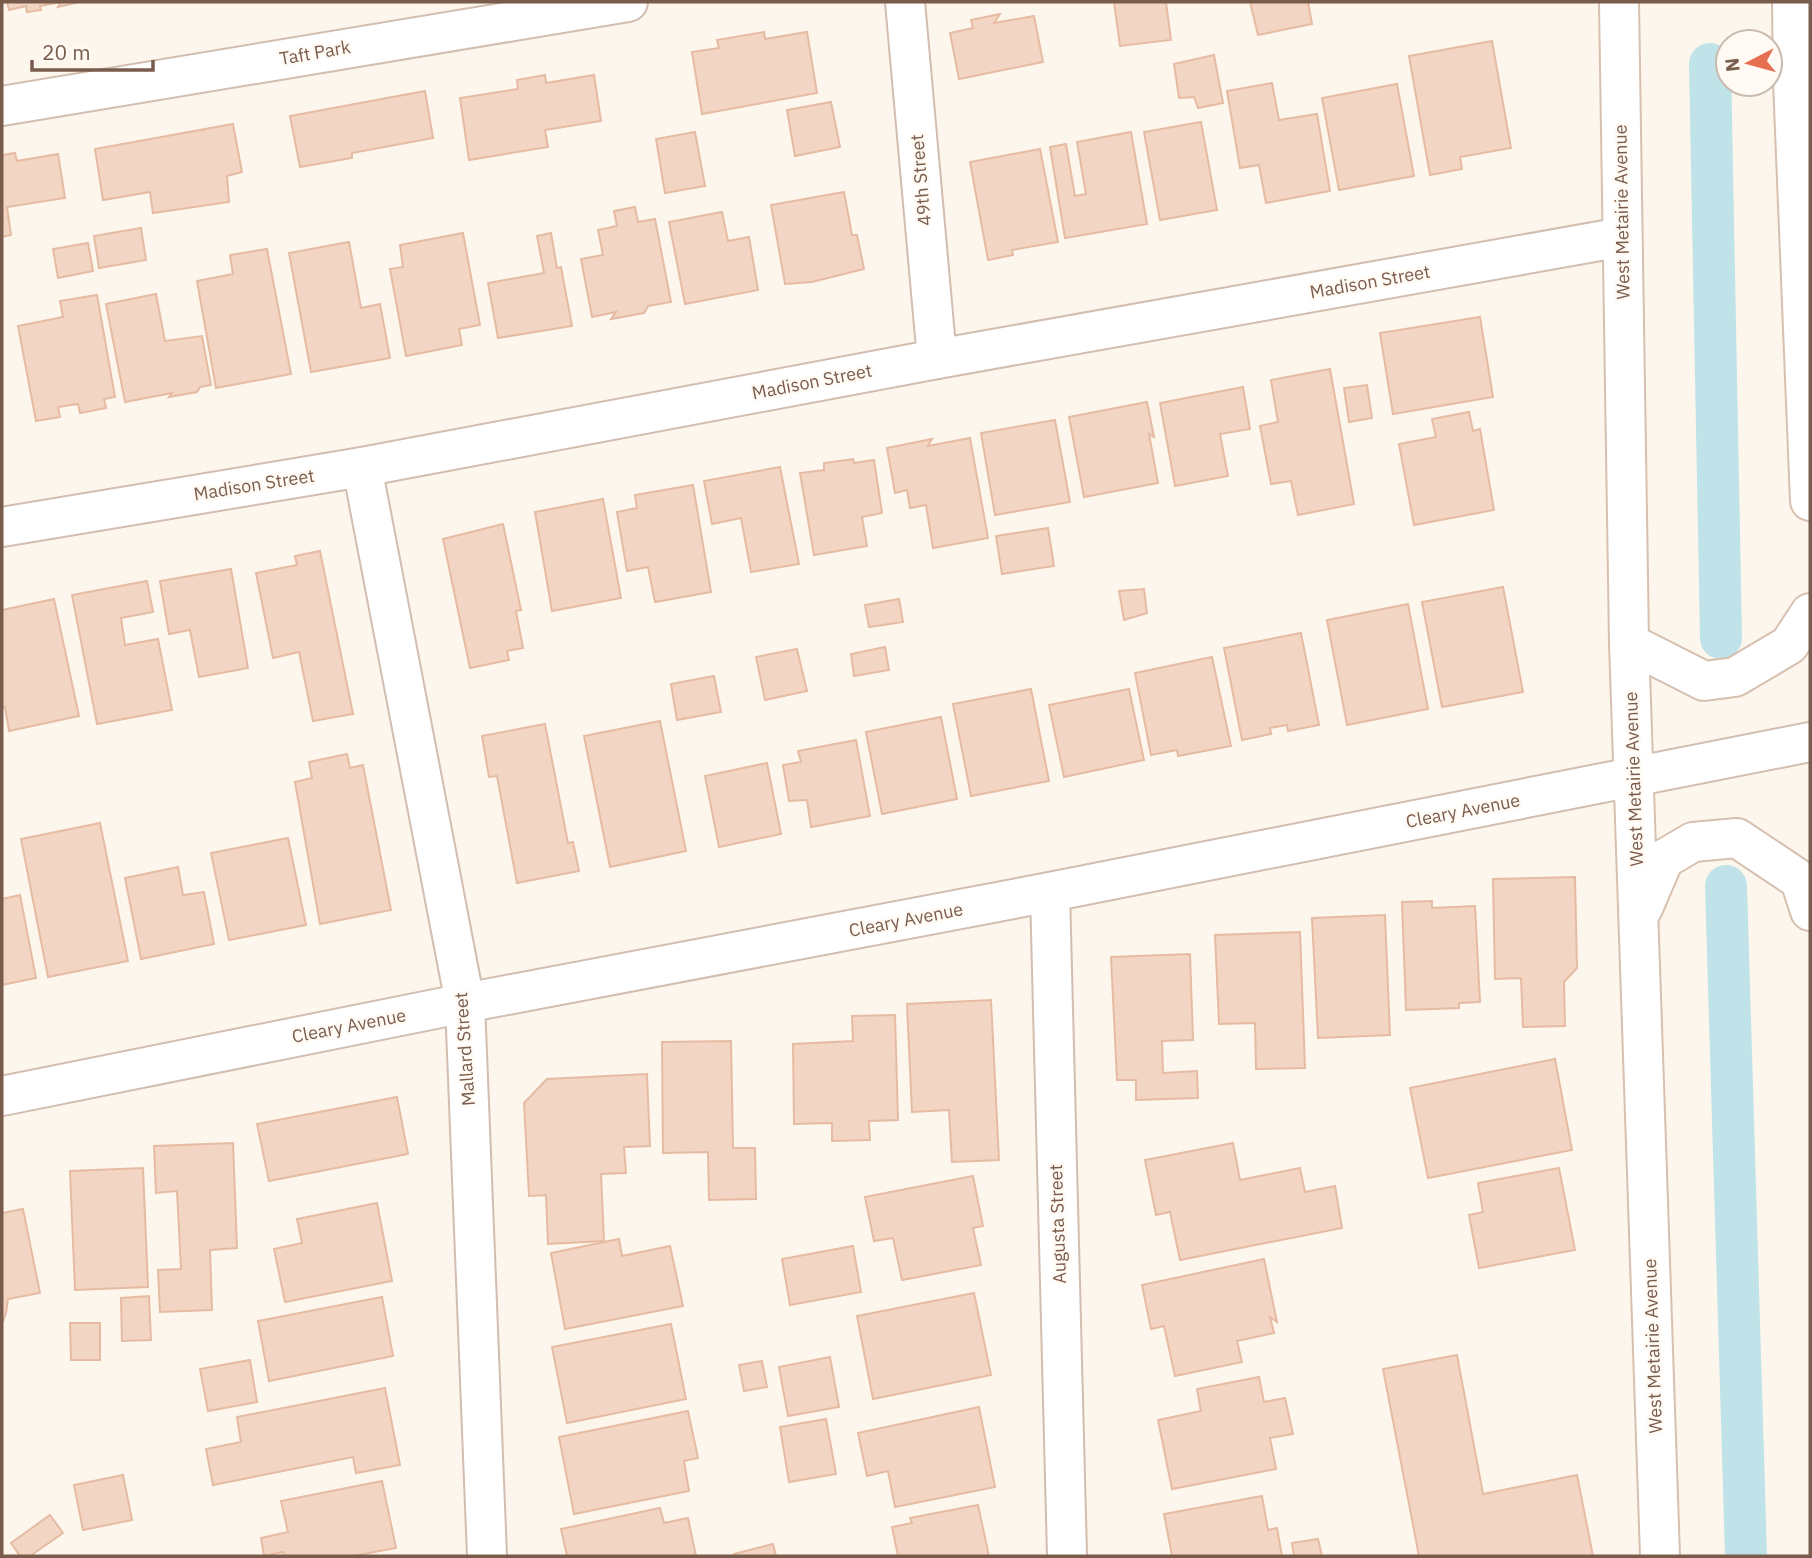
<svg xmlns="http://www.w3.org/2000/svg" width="1812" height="1558" font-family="'IBM Plex Sans',sans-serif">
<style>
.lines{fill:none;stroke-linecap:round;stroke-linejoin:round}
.canal{stroke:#bfe3e8;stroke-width:42}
.building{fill:#f3d5c3;stroke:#e6bba3;stroke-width:2}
.minor-casing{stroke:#d1beb0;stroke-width:42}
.tertiary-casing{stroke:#d1beb0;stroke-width:42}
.secondary-casing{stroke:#d6c0b0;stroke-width:42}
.minor{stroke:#fff;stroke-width:38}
.tertiary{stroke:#fff;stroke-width:38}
.secondary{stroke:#fff;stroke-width:38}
.labels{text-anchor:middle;stroke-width:5;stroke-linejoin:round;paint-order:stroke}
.street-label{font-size:18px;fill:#7a5c4d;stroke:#fffaf3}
</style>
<rect width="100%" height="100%" fill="#fdf6ec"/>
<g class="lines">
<g class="canal">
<path d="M1710 64 1721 638"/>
<path d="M1726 886 1746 1556"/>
</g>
</g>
<g class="building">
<path d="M7 2H80L58 7 61 2 40 6 41 10 27 12 26 6 9 10Z"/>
<path d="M1114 2H1166L1171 40 1120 46Z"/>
<path d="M1250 2H1308L1312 24 1258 35Z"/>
<path d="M1000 14 994 23 1034 16 1043 62 959 79 950 33 973 28 971 20Z"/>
<path d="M764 32 765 39 807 32 817 93 702 114 692 52 719 48 717 40Z"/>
<path d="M1492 41 1511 148 1460 157 1462 169 1430 175 1409 56Z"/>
<path d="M1214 55 1223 103 1198 108 1194 97 1179 98 1174 64Z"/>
<path d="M545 75 546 83 594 75 601 121 545 130 548 147 469 160 460 98 518 89 517 80Z"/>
<path d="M1272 83 1279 120 1317 114 1330 191 1266 203 1259 165 1240 168 1227 91Z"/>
<path d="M1397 84 1414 176 1339 190 1322 98Z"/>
<path d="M425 91 433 138 352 153V158L300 167 290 116Z"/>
<path d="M831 102 840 147 795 156 787 110Z"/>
<path d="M1201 122 1217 210 1160 220 1144 132Z"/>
<path d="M233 124 242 172 227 176 229 202 153 213 150 192 103 200 95 149Z"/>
<path d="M695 132 705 186 665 193 656 139Z"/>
<path d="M1131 132 1147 224 1065 238 1050 147 1066 144 1075 196 1086 194 1077 142Z"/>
<path d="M1040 149 1058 242 1012 250 1013 255 988 260 970 162Z"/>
<path d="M15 153 17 161 58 154 65 198 7 207 11 235 2 237V155Z"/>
<path d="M844 192 852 235H857L864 269 812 282 785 284 771 205Z"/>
<path d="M635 207 638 222 655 219 671 302 648 306 644 313 611 319 616 312 592 317 581 259 603 255 598 230 617 226 614 211Z"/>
<path d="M722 212 728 241 749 237 758 290 685 304 669 222Z"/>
<path d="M141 228 146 260 99 268 94 236Z"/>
<path d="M463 233 480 325 459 329 462 345 406 356 390 269 403 267 400 245Z"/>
<path d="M551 233 557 268 561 267 572 326 498 338 488 283 544 273 537 236Z"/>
<path d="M349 242 361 308 380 304 390 358 311 372 289 253Z"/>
<path d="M88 243 93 271 58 278 53 249Z"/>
<path d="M267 249 291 374 216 388 197 281 233 274 230 255Z"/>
<path d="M156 294 165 341 202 336 211 385 200 387 197 392 169 397 172 393 125 402 106 304Z"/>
<path d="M97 295 115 397 104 399 106 408 80 413 78 404 58 407 60 417 36 421 18 326 63 317 60 301Z"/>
<path d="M1480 317 1493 397 1393 414 1380 333Z"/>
<path d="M1330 369 1354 504 1298 515 1291 481 1271 484 1260 426 1278 422 1271 380Z"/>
<path d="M1367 385 1372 418 1349 422 1344 388Z"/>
<path d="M1243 387 1250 429 1220 434 1228 476 1175 486 1160 403Z"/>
<path d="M1147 402 1154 437 1149 434 1158 483 1084 497 1069 417Z"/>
<path d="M1469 412 1473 431 1480 429 1494 510 1414 525 1399 444 1436 437 1432 419Z"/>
<path d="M1055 420 1070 502 995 515 981 433Z"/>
<path d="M970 438 988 538 933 548 926 505 910 508 907 490 895 493 887 448 932 439 928 446Z"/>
<path d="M853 459 854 463 874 460 882 513 862 517 867 546 814 555 800 473 824 470V463Z"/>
<path d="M780 467 799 564 751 572 741 518 712 524 704 481Z"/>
<path d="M693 485 711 592 655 602 648 567 627 571 617 512 637 508 635 495Z"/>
<path d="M603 499 621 598 552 611 535 512Z"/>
<path d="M503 524 521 610 516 611 523 648 507 651 509 660 470 668 443 539Z"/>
<path d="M1048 528 1054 566 1002 574 996 536Z"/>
<path d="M320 551 353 714 313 721 299 652 273 658 256 573 297 565 295 556Z"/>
<path d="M231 569 248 668 199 677 190 630 169 634 160 581Z"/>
<path d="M147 581 153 612 121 618 125 645 158 639 172 710 97 724 72 595Z"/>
<path d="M1503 587 1523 692 1442 707 1422 602Z"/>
<path d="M1144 589 1147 613 1124 620 1119 591Z"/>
<path d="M54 599 79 716 9 731 5 707 2 708V610Z"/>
<path d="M899 599 903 622 869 627 865 605Z"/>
<path d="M1408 604 1428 709 1347 725 1327 620Z"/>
<path d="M1301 633 1319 725 1288 731 1287 725 1270 728 1271 734 1242 740 1224 648Z"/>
<path d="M885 647 889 670 854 676 851 654Z"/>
<path d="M797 649 807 691 765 700 756 657Z"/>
<path d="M1212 657 1231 746 1178 756 1177 750 1151 755 1135 673Z"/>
<path d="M714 676 721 712 677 720 671 684Z"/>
<path d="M1031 689 1049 781 971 796 953 704Z"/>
<path d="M1129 689 1144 760 1064 777 1049 705Z"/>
<path d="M941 717 957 799 882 814 866 732Z"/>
<path d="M660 721 686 851 610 867 584 736Z"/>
<path d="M545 724 568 843 573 842 579 871 517 883 497 776 489 777 482 736Z"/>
<path d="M856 740 870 816 811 827 807 800 789 801 783 765 801 762 798 751Z"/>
<path d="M347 754 350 768 363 765 391 910 320 924 295 782 312 778 309 762Z"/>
<path d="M767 763 781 834 719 847 705 776Z"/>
<path d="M100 823 128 961 48 977 21 839Z"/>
<path d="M288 838 306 925 229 940 211 853Z"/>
<path d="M178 867 183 895 204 892 214 944 141 959 125 878Z"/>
<path d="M1575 877 1577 968 1564 982 1565 1026 1523 1027 1521 978 1495 979 1493 879Z"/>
<path d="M20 895 36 978 2 985V899Z"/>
<path d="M1432 901V908L1475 906 1480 1002 1459 1003V1008L1406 1010 1402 902Z"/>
<path d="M1385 915 1390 1035 1318 1038 1312 918Z"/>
<path d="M1300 932 1305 1068 1256 1069 1255 1023 1219 1024 1215 935Z"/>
<path d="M1190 954 1193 1040 1162 1041 1163 1073 1197 1071 1198 1098 1136 1100V1080H1117L1111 957Z"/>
<path d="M991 1000 999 1160 952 1162 949 1110 912 1112 907 1004Z"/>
<path d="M895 1015 898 1120 869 1121 870 1140 832 1141V1123L794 1124 793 1044 853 1041 852 1016Z"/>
<path d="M731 1041 733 1148H755L756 1199 709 1200 708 1152 663 1153 662 1042Z"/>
<path d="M1555 1059 1572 1150 1428 1178 1410 1088Z"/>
<path d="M647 1074 650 1146 624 1147 626 1173 601 1174 604 1241 548 1244 546 1195 529 1196 524 1103 547 1079Z"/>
<path d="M397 1097 408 1154 269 1181 257 1124Z"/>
<path d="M233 1143 237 1248 210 1250 212 1310 160 1312 158 1270 181 1269 177 1191 156 1193 154 1146Z"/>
<path d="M1233 1143 1240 1180 1300 1168 1305 1192 1335 1186 1342 1228 1180 1260 1170 1212 1156 1215 1145 1160Z"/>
<path d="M143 1168 148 1287 75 1290 70 1171Z"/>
<path d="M1559 1168 1575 1250 1479 1268 1469 1215 1483 1212 1478 1183Z"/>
<path d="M973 1176 983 1226 973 1228 981 1265 902 1280 893 1238 874 1241 865 1197Z"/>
<path d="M377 1203 392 1281 285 1302 274 1249 302 1243 297 1219Z"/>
<path d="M23 1209 40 1293 8 1299 6 1313 2 1324V1213Z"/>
<path d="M619 1239 622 1256 670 1246 683 1306 565 1329 551 1253Z"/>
<path d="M853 1246 861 1292 790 1305 782 1259Z"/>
<path d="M1264 1259 1277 1322 1270 1317 1274 1333 1237 1341 1242 1362 1175 1376 1164 1326 1151 1329 1142 1285Z"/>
<path d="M974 1293 991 1375 873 1399 857 1316Z"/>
<path d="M149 1296 151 1340 122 1341 121 1298Z"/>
<path d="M382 1297 393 1356 269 1381 258 1321Z"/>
<path d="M70 1323H100V1360H71Z"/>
<path d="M671 1324 686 1399 567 1423 552 1347Z"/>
<path d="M1457 1355 1483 1494 1577 1475 1593 1556H1419L1383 1369Z"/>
<path d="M830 1357 839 1407 788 1416 779 1367Z"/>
<path d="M250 1360 257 1402 208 1411 200 1369Z"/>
<path d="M762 1361 767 1387 744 1391 739 1365Z"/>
<path d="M1259 1377 1264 1402 1285 1398 1293 1434 1270 1438 1276 1469 1172 1489 1158 1420 1201 1411 1197 1389Z"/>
<path d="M385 1388 400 1465 356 1473 353 1457 213 1485 206 1449 241 1442 237 1417Z"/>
<path d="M979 1407 995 1487 895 1507 888 1471 867 1476 858 1433Z"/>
<path d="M688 1411 698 1458 684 1461 689 1491 574 1514 559 1437Z"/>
<path d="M826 1419 836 1474 789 1482 780 1427Z"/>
<path d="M123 1475 132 1520 83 1530 74 1485Z"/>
<path d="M382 1481 396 1548 353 1556H284L283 1552 264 1556 261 1538 288 1532 281 1501Z"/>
<path d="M1262 1496 1268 1530 1277 1528 1282 1556H1172L1164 1514Z"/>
<path d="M978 1505 989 1556H898L892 1527 912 1523 910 1518Z"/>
<path d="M660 1508 664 1523 688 1518 696 1556H567L561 1529Z"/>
<path d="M50 1515 63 1533 30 1556H20L11 1543Z"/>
<path d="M1318 1539 1322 1556H1294L1292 1543Z"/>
<path d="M773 1544 776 1556H734V1554Z"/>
</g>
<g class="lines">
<g class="minor-casing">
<g id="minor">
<path d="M905 2 937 359"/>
<path d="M2 106 628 2"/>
<path d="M362 467 465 1003 487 1556"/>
<path d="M2 527 362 467 937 359 1622 237"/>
<path d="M1050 892 1067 1556"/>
</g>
</g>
<g class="tertiary-casing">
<path id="tertiary" d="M2 1096 465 1003 1050 892 1810 742"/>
</g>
<g class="secondary-casing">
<g id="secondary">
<path d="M1619 2 1629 643 1660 1556"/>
<path d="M1792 2 1793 81 1810 501"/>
<path d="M1629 643 1704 681 1735 677 1789 645 1810 613"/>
<path d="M1643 908 1664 859 1693 842 1737 838 1800 880 1810 911"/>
</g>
</g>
<use href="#minor" class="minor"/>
<use href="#tertiary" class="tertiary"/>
<use href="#secondary" class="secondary"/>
</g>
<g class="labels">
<g class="street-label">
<text transform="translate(315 53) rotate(-10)" y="6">Taft Park</text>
<text transform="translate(921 180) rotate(-95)" y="6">49th Street</text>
<text transform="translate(1622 212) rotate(-91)" y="6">West Metairie Avenue</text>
<text transform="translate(1370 282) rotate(-10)" y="6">Madison Street</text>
<text transform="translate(812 382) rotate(-11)" y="6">Madison Street</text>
<text transform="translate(254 485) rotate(-9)" y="6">Madison Street</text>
<text transform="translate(1634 779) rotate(-92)" y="6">West Metairie Avenue</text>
<text transform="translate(1463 811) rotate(-11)" y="6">Cleary Avenue</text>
<text transform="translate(906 920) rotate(-11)" y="6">Cleary Avenue</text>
<text transform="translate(349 1026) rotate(-11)" y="6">Cleary Avenue</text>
<text transform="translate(465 1049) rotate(-94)" y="6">Mallard Street</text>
<text transform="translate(1058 1224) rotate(-92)" y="6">Augusta Street</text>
<text transform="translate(1653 1346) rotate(-92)" y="6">West Metairie Avenue</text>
</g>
</g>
<rect width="1812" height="1558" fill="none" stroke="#7a5c4d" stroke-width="7"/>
<g transform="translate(1749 63) rotate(264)"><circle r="33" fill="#fffaf3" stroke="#cabbb1" stroke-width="2"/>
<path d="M0-5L12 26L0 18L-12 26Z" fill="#e76f51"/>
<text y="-10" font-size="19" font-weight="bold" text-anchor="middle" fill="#7a5c4d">N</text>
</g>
<path d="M32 60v10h121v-10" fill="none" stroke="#7a5c4d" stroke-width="3.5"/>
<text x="42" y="60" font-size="21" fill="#7a5c4d" stroke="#fffaf3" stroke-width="5" paint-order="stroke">20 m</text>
</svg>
